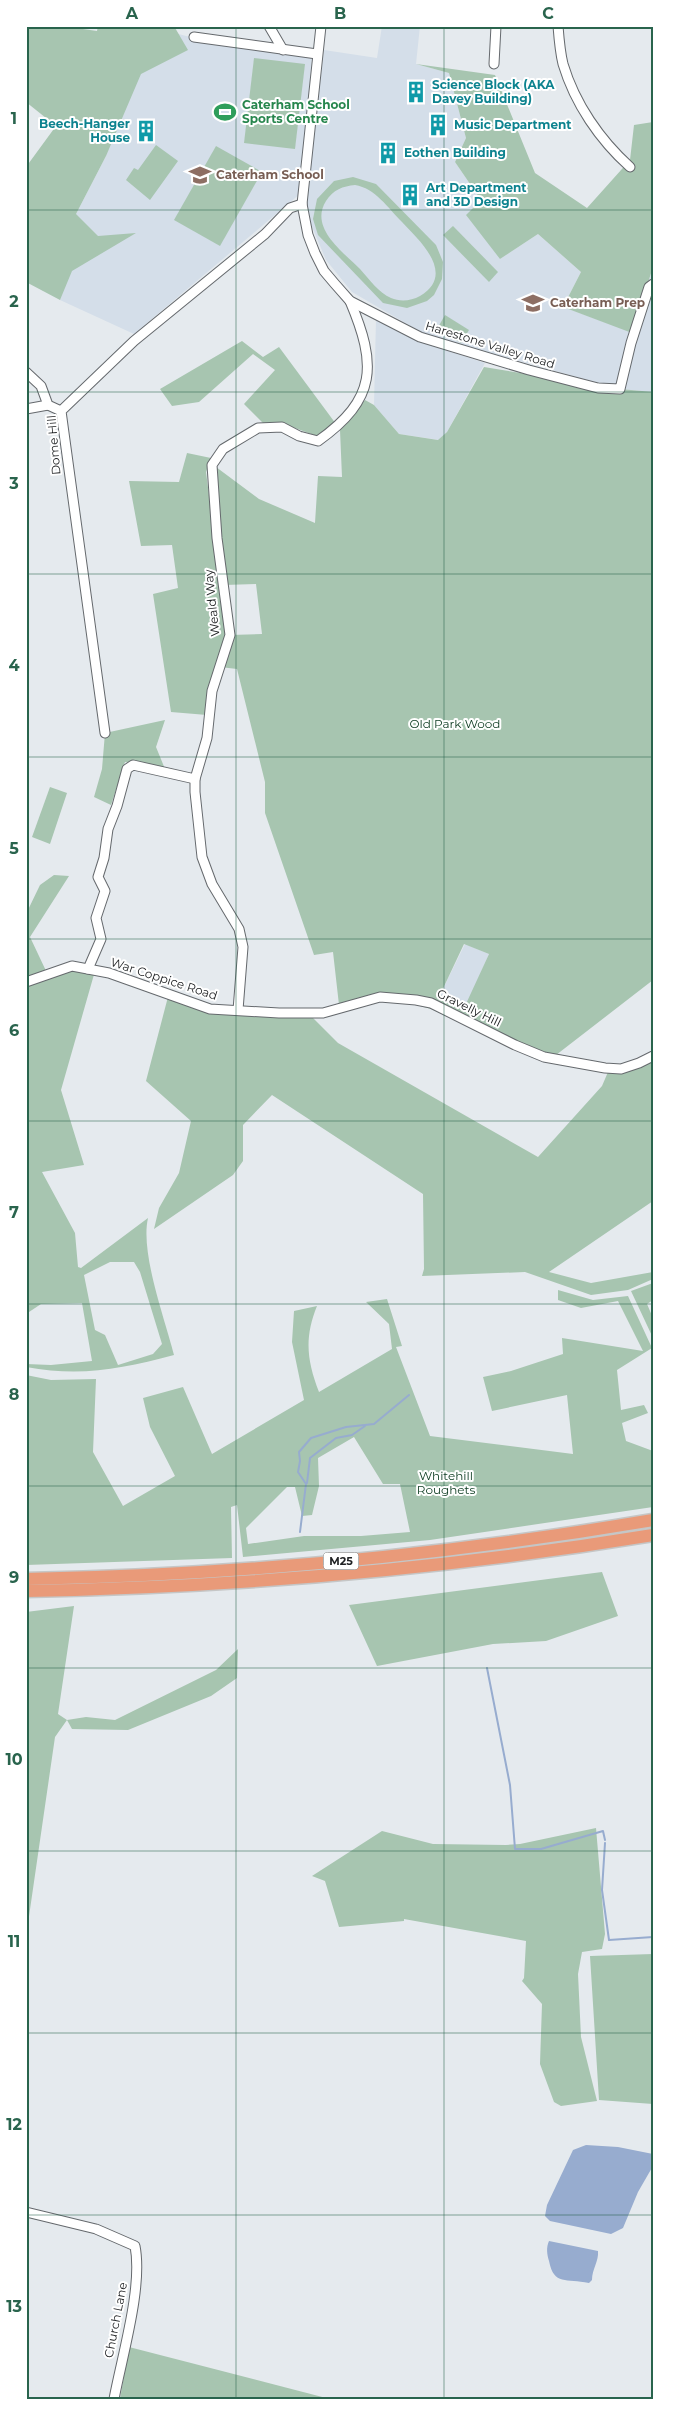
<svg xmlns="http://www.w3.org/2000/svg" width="679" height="2425" font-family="Montserrat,sans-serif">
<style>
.built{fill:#d4dee9}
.green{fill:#a7c5b0;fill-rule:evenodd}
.water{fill:#97accf}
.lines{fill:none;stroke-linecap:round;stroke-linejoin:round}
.stream{stroke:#97accf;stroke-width:2}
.minor-casing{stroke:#65696d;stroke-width:11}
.highway-casing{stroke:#c5c6c6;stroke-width:15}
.minor{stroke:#fff;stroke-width:9}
.highway{stroke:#e99a79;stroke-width:12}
.grid{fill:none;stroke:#29644d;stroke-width:1;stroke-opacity:0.55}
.labels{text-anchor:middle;stroke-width:4;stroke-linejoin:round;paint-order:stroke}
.shield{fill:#fff;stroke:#636466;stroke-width:1}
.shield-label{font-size:11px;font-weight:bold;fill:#202224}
.culture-label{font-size:12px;font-weight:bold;fill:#0d838f;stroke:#fff;text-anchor:start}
.leisure-label{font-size:12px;font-weight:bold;fill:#27864d;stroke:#fff;text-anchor:start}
.education-label{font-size:12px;font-weight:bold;fill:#785e54;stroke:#fff;text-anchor:start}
.street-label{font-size:12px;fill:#202224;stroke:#fff}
.park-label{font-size:12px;fill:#09391e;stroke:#fff}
.neatline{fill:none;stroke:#29644d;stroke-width:2}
.grid-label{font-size:16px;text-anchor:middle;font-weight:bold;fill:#29644d}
</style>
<rect width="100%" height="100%" fill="#e5eaee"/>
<g class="built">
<path d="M382 26H420L416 64 449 73 466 138 455 162 481 200 500 259 538 234 581 272 563 307 632 332 653 267V392L620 389 426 335 352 292 326 260 310 222 306 202 324 50 377 58Z"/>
<path d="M167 31 190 37 312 56 301 193 134 334 60 300 76 214 106 156 100 124Z"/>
<path d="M376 319 417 341 485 363 447 432 439 440 399 434 374 405Z"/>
<path d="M465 944 489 954 466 1006 440 995Z"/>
</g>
<g class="green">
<path d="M26 26H62L97 31 98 26H174L188 50 141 74 106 156 76 214 98 236 136 233 72 271 60 300 26 282V167L56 126 26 102Z"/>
<path d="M254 58 305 64 295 149 244 143Z"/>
<path d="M416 64 495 75 535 173 587 208 630 160 634 125 653 122V267L632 333 563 307 581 272 538 234 500 259 466 215 481 200 455 162 466 138 449 73Z"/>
<path d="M156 145 178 161 150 200 126 180 134 168 138 170Z"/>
<path d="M216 146 262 172 220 246 174 220Z"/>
<path d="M353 177 376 184 436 245 443 262 442 279 434 295 427 301 407 308 383 303 318 235 313 219 317 199 334 181ZM355 185C375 188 388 208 402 222 419 240 457 274 420 296 411 301 400 302 391 298 379 293 369 279 360 269 343 252 309 228 326 201 333 190 343 186 355 185Z"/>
<path d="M453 226 498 272 489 282 443 235Z"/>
<path d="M445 315 469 330 461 343 437 329Z"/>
<path d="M242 341 263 357 279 347 336 424 317 436 278 422 264 424 244 404 275 370 253 354 199 402 172 406 160 389Z"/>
<path d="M484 367 620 389 653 392V980L547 1062 431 1009 376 994 339 1005 333 952 314 955 265 813V782L237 669 220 667 230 635 262 634 256 584 224 585 216 467 259 499 315 523 318 476 342 477 340 430 365 400 374 405 399 434 438 440 447 432ZM464 944 489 954 465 1006 440 995Z"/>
<path d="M187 453 211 458 206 472 227 635 207 715 171 712 153 594 178 588 172 545 141 546 129 481 179 482Z"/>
<path d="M165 720 156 747 165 769 125 762 111 805 94 797 102 769 105 733Z"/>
<path d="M50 787 67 793 50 844 32 837Z"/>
<path d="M54 875 69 876 30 937 47 973 72 966 95 971 61 1090 84 1165 42 1172 75 1233 78 1267 81 1268 148 1218C140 1253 165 1319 174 1355 121 1369 81 1377 26 1367V1364L51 1365 92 1361 82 1303 41 1304 26 1314V914L40 885ZM110 1262H134L140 1272 162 1344 153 1354 118 1365 105 1335 95 1330 84 1275Z"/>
<path d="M169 993 210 1009 312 1017 338 1043 538 1157 602 1086 608 1072 633 1062 653 1050V1201L549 1272 591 1283 653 1272V1279L628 1290 591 1295 525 1272 422 1276 424 1269 423 1194 272 1095 243 1125V1161L233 1175 154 1229 159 1208 179 1173 191 1121 146 1081Z"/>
<path d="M653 1283V1300L647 1304 653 1318V1338L631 1291Z"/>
<path d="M558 1290 593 1300 628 1296 652 1348 617 1370 621 1410 644 1405 648 1413 622 1423 626 1441 653 1451V1507L430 1540 243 1557 237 1505 231 1507 232 1558 26 1565V1375L51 1380 96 1379 93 1452 123 1506 175 1476 150 1427 143 1398 183 1387 212 1454 304 1400 292 1342 294 1311 317 1306C304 1338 307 1361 319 1392L392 1349 389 1324 366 1302 387 1299 402 1346 396 1347 430 1436 573 1454 567 1395 492 1411 483 1377 511 1371 563 1354 562 1338 643 1351 618 1301 581 1308 558 1300ZM354 1437 383 1484H400L410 1532 361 1536H304L248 1544 246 1528 287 1487H295L302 1516 312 1515 319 1486 318 1458Z"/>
<path d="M602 1572 618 1616 546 1641 493 1644 377 1666 349 1605Z"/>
<path d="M74 1606 58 1714 67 1720 86 1717 115 1720 216 1670 238 1649 237 1678 211 1696 128 1730 72 1729 67 1720 55 1737 26 1937V1612Z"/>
<path d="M596 1828 605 1934 602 1949 582 1952 578 1974 581 2037 597 2101 561 2106 554 2102 540 2064 542 2004 522 1981 524 1978 526 1941 404 1919V1921L339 1927 325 1881 312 1876 382 1831 433 1844 506 1845 520 1844Z"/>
<path d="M653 1954V2104L599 2100 590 1956Z"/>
<path d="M129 2347 330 2399H120Z"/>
</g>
<g class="water">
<path d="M586 2145 618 2147 653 2154V2166L638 2192 623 2228 611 2234 550 2221 545 2216 547 2205 573 2150Z"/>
<path d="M549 2241 598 2251C599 2261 592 2269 592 2280L589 2283C566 2278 554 2286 549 2261 547 2254 546 2248 549 2241Z"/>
</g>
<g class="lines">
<g class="stream">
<path d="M307 1483 310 1458 336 1438 352 1435 365 1426"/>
<path d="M300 1532 306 1484 298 1472 300 1461 299 1452 311 1438 346 1427 374 1424 409 1395"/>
<path d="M487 1668 510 1785 515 1849H541L603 1831 605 1840"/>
<path d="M605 1843 602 1890 609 1940 653 1937"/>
</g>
<g class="minor-casing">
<g id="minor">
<path d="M269 26 283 50"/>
<path d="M321 26 302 204 308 235 315 253 324 271 335 284 350 301 420 337 529 370 598 388 620 389 631 343 649 287 653 284"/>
<path d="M558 26C559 39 560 52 563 64 575 104 600 140 630 167"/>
<path d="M194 37 317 54"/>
<path d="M494 64 496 26"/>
<path d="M26 372 41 386 48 405 61 411"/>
<path d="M26 409 48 405"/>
<path d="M105 733 61 411 134 341 265 234 290 208 302 204"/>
<path d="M88 969 101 939 96 918 105 891 98 877 104 858 108 829 117 806 127 769 133 765 195 779"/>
<path d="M26 982 72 966 109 973 210 1009 279 1013H323L380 997 416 1000 431 1003 515 1045 544 1057 605 1068 621 1069 639 1063 653 1056"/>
<path d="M238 1010 243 947 239 929 212 884 202 857 195 792V779L207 738 212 691 230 635 217 538 212 465 223 449 258 428 282 427 299 436 318 441C377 399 377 365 350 301"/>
<path d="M26 2212 96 2229 135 2246C143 2287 122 2356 114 2399"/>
</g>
</g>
<g class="highway-casing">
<g id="highway">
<path d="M26 1579C236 1575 446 1555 653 1520"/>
<path d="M26 1591C237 1587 445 1569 653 1535"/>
</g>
</g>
<use href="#minor" class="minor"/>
<use href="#highway" class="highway"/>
</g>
<path class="grid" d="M236 26V2399M444 26V2399M26 210H653M26 392H653M26 574H653M26 757H653M26 939H653M26 1121H653M26 1304H653M26 1486H653M26 1668H653M26 1851H653M26 2033H653M26 2215H653"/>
<defs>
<g id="building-bare" transform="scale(1.725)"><path d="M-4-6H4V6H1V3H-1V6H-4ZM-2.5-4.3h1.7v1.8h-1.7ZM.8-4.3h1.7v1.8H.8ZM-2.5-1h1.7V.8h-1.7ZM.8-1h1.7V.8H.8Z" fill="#0f9aa8" stroke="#fff" stroke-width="2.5" paint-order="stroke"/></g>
<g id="stadium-bare" transform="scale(1.725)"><path d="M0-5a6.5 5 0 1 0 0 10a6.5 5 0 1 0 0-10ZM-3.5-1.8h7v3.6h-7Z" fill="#2e9e5b" stroke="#fff" stroke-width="2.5" paint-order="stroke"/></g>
<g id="school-bare" transform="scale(1.725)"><path d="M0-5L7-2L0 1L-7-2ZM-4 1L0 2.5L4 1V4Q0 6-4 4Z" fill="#8d6e63" stroke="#fff" stroke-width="2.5" paint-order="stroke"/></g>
</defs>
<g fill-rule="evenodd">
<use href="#building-bare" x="416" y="92"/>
<use href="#stadium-bare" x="225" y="112"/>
<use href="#building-bare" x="438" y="125"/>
<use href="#building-bare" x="146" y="131"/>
<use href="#building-bare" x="388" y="153"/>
<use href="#school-bare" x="200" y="175"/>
<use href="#building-bare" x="410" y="195"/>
<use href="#school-bare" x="533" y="303"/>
</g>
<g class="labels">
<rect class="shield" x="323.5" y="1552.5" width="35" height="17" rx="4"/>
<g class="shield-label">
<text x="341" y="1565">M25</text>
</g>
<g class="culture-label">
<text x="432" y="89">Science Block (AKA<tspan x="432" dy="14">Davey Building)</tspan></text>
<text x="130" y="128" text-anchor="end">Beech-Hanger<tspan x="130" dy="14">House</tspan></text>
<text x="454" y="129">Music Department</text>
<text x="404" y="157">Eothen Building</text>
<text x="426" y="192">Art Department<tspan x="426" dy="14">and 3D Design</tspan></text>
</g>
<g class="leisure-label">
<text x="242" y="109">Caterham School<tspan x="242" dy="14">Sports Centre</tspan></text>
</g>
<g class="education-label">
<text x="216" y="179">Caterham School</text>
<text x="550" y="307">Caterham Prep</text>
</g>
<g class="street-label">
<text transform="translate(490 345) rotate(17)" y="4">Harestone Valley Road</text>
<text transform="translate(54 445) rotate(-95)" y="4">Dome Hill</text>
<text transform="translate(212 603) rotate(-96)" y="4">Weald Way</text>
<text transform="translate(164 979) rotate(18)" y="4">War Coppice Road</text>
<text transform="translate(469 1008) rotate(26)" y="4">Gravelly Hill</text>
<text transform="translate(116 2320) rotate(-79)" y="4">Church Lane</text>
</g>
<g class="park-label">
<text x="455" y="728">Old Park Wood</text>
<text x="446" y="1480">Whitehill<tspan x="446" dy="14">Roughets</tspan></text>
</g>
</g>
<rect width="679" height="2425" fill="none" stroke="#ffffff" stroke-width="55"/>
<rect x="28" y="28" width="624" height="2370" class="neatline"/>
<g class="grid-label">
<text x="132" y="19">A</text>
<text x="340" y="19">B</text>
<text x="548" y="19">C</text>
<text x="14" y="124">1</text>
<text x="14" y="307">2</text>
<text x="14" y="489">3</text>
<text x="14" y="671">4</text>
<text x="14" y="854">5</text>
<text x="14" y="1036">6</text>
<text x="14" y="1218">7</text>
<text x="14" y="1400">8</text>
<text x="14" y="1583">9</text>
<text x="14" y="1765">10</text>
<text x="14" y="1947">11</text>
<text x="14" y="2130">12</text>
<text x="14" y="2312">13</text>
</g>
</svg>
